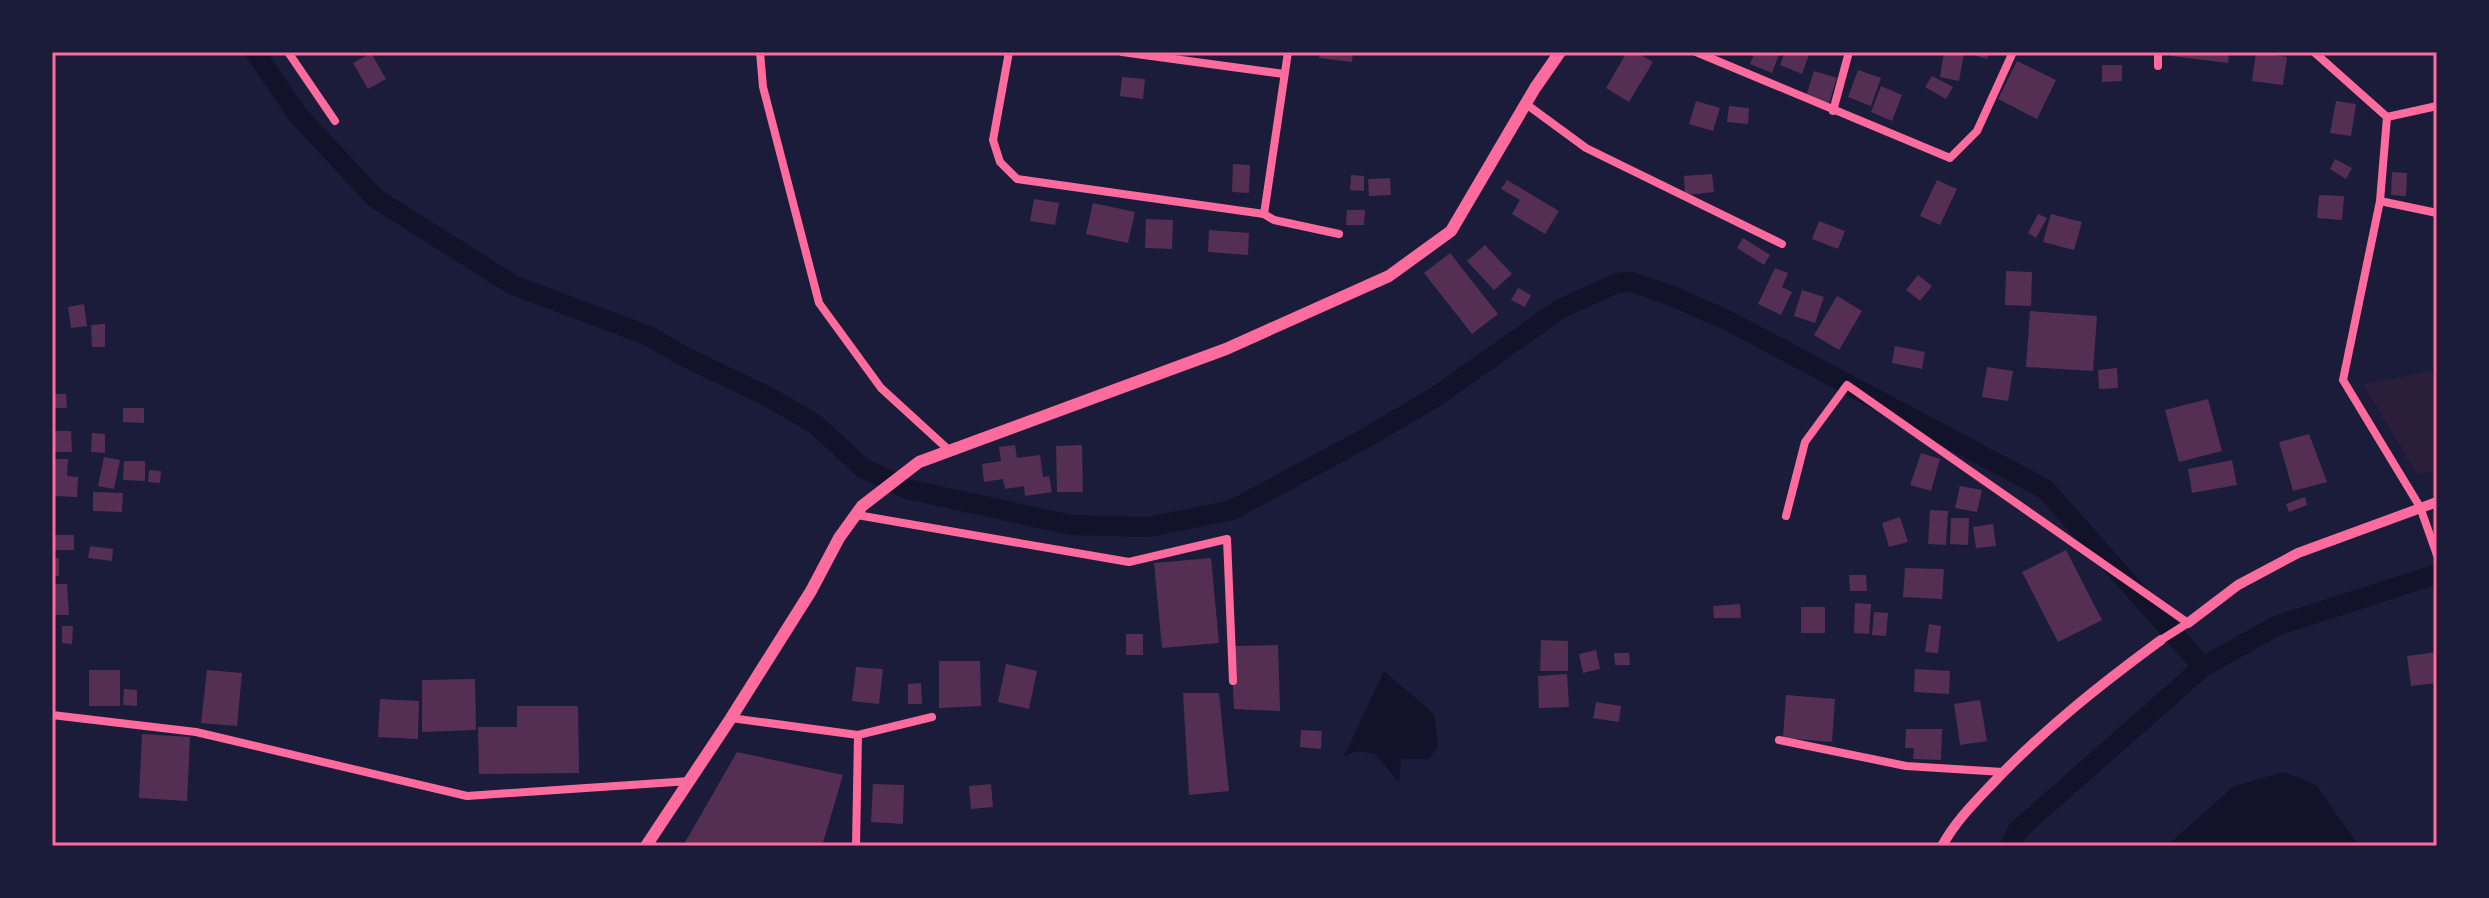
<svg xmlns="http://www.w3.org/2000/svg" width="2489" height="898" font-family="'Playfair Display',serif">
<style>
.green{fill:#2a1e3b}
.water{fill:#12122b}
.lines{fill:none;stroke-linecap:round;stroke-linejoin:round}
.canal{stroke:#12122b;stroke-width:20}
.building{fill:#542f53}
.minor{stroke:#ff6b9d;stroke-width:8}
.tertiary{stroke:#ff6b9d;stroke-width:10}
.secondary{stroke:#ff6b9d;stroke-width:12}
.neatline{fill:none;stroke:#ff6b9d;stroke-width:3}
</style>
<rect width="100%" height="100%" fill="#1b1b3a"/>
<path class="green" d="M2437 370V471L2417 474 2363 384Z"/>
<g class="water">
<path d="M1384 671 1434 714 1438 746 1429 759H1401L1399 782 1375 754 1357 751 1344 756Z"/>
<path d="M2284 772 2316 785 2359 846H2167L2234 786Z"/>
</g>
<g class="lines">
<g class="canal">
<path d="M255 52 297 114 375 198 513 285 649 336 685 357 767 396 815 424 863 468 907 489 1071 525 1149 527 1232 510 1364 439 1434 398 1560 309 1617 283 1631 282 1667 294 1725 319 2045 489 2203 667"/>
<path d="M2010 846 2018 830 2203 667 2276 626 2437 574"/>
</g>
</g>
<g class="building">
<path d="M1320 52H1353L1352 62 1319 58Z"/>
<path d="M1627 52H1636L1653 62 1629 102 1606 88Z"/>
<path d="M1755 52H1780L1772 73 1750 64Z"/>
<path d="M1785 52H1810L1802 74 1780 65Z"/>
<path d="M1944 52 1964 54 1959 81 1940 77Z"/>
<path d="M1964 52H1989L1987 59Z"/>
<path d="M2171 52H2229L2228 63 2171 56Z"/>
<path d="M2256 52 2287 57 2283 85 2252 81Z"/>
<path d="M371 53 386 79 368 89 353 63Z"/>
<path d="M2017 61 2056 80 2037 119 1998 99Z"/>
<path d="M2102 65H2122V81L2102 82Z"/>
<path d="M1858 70 1881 78 1871 106 1848 97Z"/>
<path d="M1814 71 1837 78 1829 103 1806 96Z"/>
<path d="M1932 76 1953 87 1946 99 1925 87Z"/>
<path d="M1122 77 1145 79 1143 99 1120 96Z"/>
<path d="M1881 86 1902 95 1892 121 1871 112Z"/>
<path d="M1696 101 1720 108 1713 131 1689 124Z"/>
<path d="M2336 101 2356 104 2351 136 2330 133Z"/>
<path d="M1729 106 1749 108 1748 124 1727 122Z"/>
<path d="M2335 159 2352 168 2346 179 2330 169Z"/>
<path d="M1233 164 1250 165 1249 193 1232 192Z"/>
<path d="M2392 172 2407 173 2406 196 2391 195Z"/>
<path d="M1712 174 1714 192 1685 195 1684 176Z"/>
<path d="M1351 175 1364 176V191L1350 190Z"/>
<path d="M1390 178 1391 195 1369 196 1368 179Z"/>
<path d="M1507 180 1559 211 1545 234 1512 214 1520 200 1501 189Z"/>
<path d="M1937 180 1957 189 1940 225 1920 216Z"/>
<path d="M2319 195 2344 196 2342 220 2317 218Z"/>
<path d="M1034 199 1059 203 1055 225 1030 221Z"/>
<path d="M1093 203 1135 212 1128 243 1086 234Z"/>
<path d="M1347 210H1365L1364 225H1346Z"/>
<path d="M2038 214 2047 218 2036 238 2028 233Z"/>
<path d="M2051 214 2082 222 2074 250 2043 242Z"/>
<path d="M1146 219 1173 220 1172 249 1145 248Z"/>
<path d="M1819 221 1845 231 1838 249 1812 239Z"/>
<path d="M1209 230 1249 233 1248 255 1208 252Z"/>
<path d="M1743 238 1770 255 1764 265 1737 248Z"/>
<path d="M1485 245 1512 274 1494 290 1467 261Z"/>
<path d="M1450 253 1498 314 1472 334 1424 273Z"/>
<path d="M1775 268 1788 273 1782 287 1792 292 1781 315 1758 304Z"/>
<path d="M2006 271 2032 272 2031 306 2005 305Z"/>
<path d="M1918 275 1932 286 1920 301 1906 290Z"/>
<path d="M1518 288 1531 295 1525 307 1511 300Z"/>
<path d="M1802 290 1824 297 1815 323 1794 316Z"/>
<path d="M1837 296 1862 311 1839 350 1814 335Z"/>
<path d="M84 304 87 326 71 328 68 307Z"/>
<path d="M2030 311 2097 316 2093 371 2026 367Z"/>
<path d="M105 324V347H92L91 325Z"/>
<path d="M1895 346 1925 352 1922 369 1892 363Z"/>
<path d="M1987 367 2013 371 2008 401 1982 397Z"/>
<path d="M2117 368 2118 388 2099 389 2098 370Z"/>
<path d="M52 394H66L67 408H52Z"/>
<path d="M2208 399 2222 451 2179 462 2165 410Z"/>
<path d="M123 408H144V423L123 422Z"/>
<path d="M52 431H71L72 452H52Z"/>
<path d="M92 433 105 434V453L91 452Z"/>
<path d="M2309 434 2327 482 2293 491 2279 442Z"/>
<path d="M1015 445 1017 458 1040 455 1043 477 1049 476 1052 492 1025 496 1024 486 1005 489 1003 479 984 482 982 464 1001 461 999 447Z"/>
<path d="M1082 445 1083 492H1057L1056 446Z"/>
<path d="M1921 453 1940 459 1931 491 1910 485Z"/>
<path d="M104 457 120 460 114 489 98 486Z"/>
<path d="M52 459H68L67 476 78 477 77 497 52 496Z"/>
<path d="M2232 460 2237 485 2192 493 2188 469Z"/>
<path d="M124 461H145V481L123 480Z"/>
<path d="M149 470 161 471 160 483 148 482Z"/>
<path d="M1960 486 1982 490 1977 512 1955 508Z"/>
<path d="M93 492 123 493 122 512 93 511Z"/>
<path d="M2305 497 2307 505 2289 512 2286 504Z"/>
<path d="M1930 510 1948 511 1946 545 1928 544Z"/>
<path d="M1900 517 1908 542 1889 547 1882 523Z"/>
<path d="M1951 518H1969L1968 545 1950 544Z"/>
<path d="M1993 524 1996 546 1976 548 1973 527Z"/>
<rect x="53" y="535" width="21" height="15"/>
<path d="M90 546 113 549 112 561 88 558Z"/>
<path d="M2066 550 2102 620 2058 642 2022 572Z"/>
<path d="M52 558H59V576L52 575Z"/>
<path d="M1211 558 1219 643 1162 648 1154 563Z"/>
<path d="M1905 568 1944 569 1942 599 1903 597Z"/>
<path d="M1849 575H1866L1867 591H1850Z"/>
<path d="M52 584H67L69 615H52Z"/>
<path d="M1855 603 1871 604 1869 634 1854 633Z"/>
<path d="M1740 604 1741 618H1714L1713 606Z"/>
<rect x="1801" y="607" width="24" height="26"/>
<path d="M1874 612 1888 613 1886 636 1872 635Z"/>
<path d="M1929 624 1941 626 1938 653 1925 652Z"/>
<path d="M62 626H73L72 644 62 643Z"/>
<rect x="1126" y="634" width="17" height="21"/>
<path d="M1541 640 1568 641V671H1540Z"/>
<path d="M1278 645 1280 711 1234 709 1231 646Z"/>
<path d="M1596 650 1600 669 1583 673 1579 654Z"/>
<path d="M2437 652V683L2411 686 2407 656Z"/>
<path d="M1614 653H1629L1630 665H1615Z"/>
<path d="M939 661H980L981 706 939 708Z"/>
<path d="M1006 664 1037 671 1029 709 998 702Z"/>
<path d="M856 667 883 669 879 704 852 701Z"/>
<path d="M1915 669 1950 671 1949 694 1914 692Z"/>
<rect x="89" y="670" width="31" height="36"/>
<path d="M207 670 242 673 237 726 201 723Z"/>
<path d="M1567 674 1569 707 1539 708 1538 676Z"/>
<path d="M475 679 476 730 422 732V680Z"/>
<path d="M921 683 922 704H908V684Z"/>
<path d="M124 689 137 690V706L123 705Z"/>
<path d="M1183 693H1219L1229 791 1189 795Z"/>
<path d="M1786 695 1835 699 1832 742 1783 738Z"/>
<path d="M380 699 419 701 418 739 378 737Z"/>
<path d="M1980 700 1987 741 1960 745 1954 704Z"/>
<path d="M1596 702 1621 706 1619 722 1593 718Z"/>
<path d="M517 706H578L579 773 479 774 478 727H517Z"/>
<path d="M1906 729H1942L1941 760 1913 759 1914 748H1905Z"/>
<path d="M1301 730 1322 731 1321 749 1300 747Z"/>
<path d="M142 734 190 737 187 801 139 798Z"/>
<path d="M737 752 843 775 822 846H683Z"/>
<path d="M873 784 904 785 903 824 871 822Z"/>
<path d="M991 784 993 807 971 809 969 786Z"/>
</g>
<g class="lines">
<g class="minor">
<path d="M288 52 335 121"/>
<path d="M760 52 763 87 819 303 881 388 951 452"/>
<path d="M1009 52 993 140 1000 162 1017 179 1264 214 1274 220 1339 234"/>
<path d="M1122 52 1284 74"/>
<path d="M1696 52 1950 158 1977 131 2013 52"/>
<path d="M2314 52 2387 117 2380 201 2437 213"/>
<path d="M2158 66V52"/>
<path d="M1526 104 1586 148 1782 244"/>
<path d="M1833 111 1849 52"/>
<path d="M2387 117 2437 106"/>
<path d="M2380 201 2343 380 2420 507 2437 555"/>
<path d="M1264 214 1288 52"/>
<path d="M857 515 1129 562 1227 539 1233 681"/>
<path d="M1786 516 1805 442 1847 385 2188 623 2161 640"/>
<path d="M52 715 196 732 467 796 690 781"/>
<path d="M731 718 858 735 932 717"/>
<path d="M1779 740 1906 766 2003 772"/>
<path d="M856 846 858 735"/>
</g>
<g class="tertiary">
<path d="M2188 623 2238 585 2298 553 2437 502"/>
<path d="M1942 846C1955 822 1973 804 1992 784 2043 730 2101 684 2161 640"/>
</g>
<path class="secondary" d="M646 846 731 718 811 591 839 538 862 506 919 462 1226 349 1389 276 1451 231 1535 88 1560 52"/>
</g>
<rect width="2489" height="898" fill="none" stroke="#1b1b3a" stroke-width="108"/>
<rect x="54" y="54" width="2381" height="790" class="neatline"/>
</svg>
